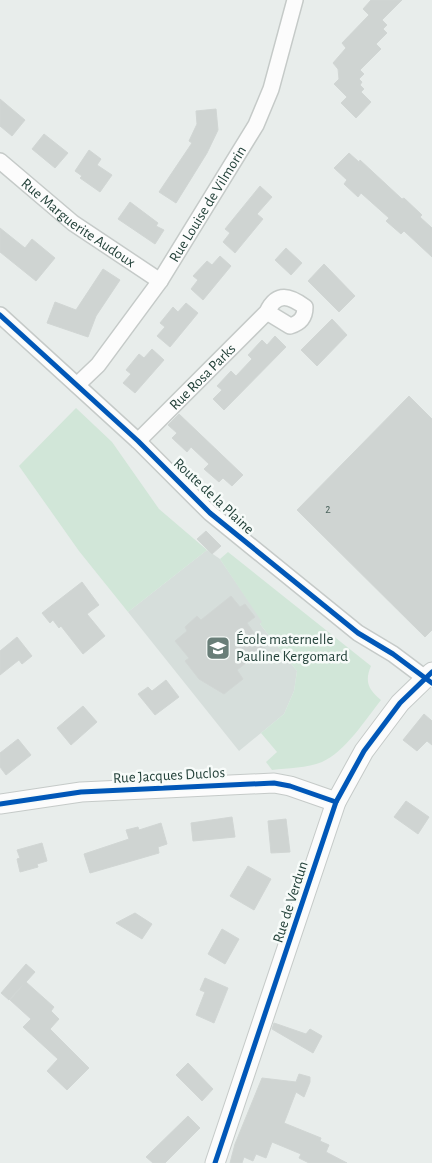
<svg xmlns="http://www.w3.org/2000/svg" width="432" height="1163" font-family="'Alegreya Sans',sans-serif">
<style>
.built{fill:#d6dedb}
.green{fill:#d1e6d8}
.building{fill:#cfd4d2;stroke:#d1d6d4}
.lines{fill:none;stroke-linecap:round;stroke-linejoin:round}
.minor-casing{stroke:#c5cac8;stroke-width:18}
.tertiary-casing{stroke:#c5cac8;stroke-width:21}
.minor{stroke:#fcfcfc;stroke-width:15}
.tertiary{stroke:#fcfcfc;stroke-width:19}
.cycleway-casing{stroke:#f7fbf9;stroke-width:8}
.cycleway{stroke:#0057b8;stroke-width:5}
.labels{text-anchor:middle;stroke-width:5;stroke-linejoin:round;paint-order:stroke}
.number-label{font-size:12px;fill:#506761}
.street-label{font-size:15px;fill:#24423a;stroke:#f7fbf9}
.poi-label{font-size:15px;fill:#24423a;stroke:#f7fbf9;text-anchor:start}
</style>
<rect width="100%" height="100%" fill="#e8edeb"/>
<path class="built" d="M207 550 220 559 263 622 260 624 297 671 294 691 284 714 239 751 128 612Z"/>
<g class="green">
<path d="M76 408 112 442 159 509 207 550 128 612 79 551 19 466Z"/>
<path d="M228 552 371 666C364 682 369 690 381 700 366 719 345 752 322 762 307 768 288 768 272 770L266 762 277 752 261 733 284 714 294 691 297 671 260 624 262 622 220 559Z"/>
</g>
<g class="building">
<path d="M371 0H402L382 20 387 25 383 29 387 33 376 44 381 49 360 70 364 74 359 79 362 82 360 85 364 89 361 92 371 102 356 118 341 103 347 97 334 84 339 79 338 69 333 63 346 48 342 43 369 15 363 9Z"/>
<path d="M0 99 25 120 12 136 0 126Z"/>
<path d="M216 109 218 130 207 153 176 203 159 192 192 143 189 141 197 124 196 111Z"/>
<path d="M44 134 68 153 55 168 32 149Z"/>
<path d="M89 150 101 159 97 165 112 175 100 192 80 178 82 176 75 171Z"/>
<path d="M349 153 359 162 360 160 402 199 404 198 422 215 420 217 432 228V257L404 231 401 234 386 221 389 218 361 193 358 197 344 184 347 180 334 168Z"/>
<path d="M260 186 272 197 257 214 263 219 235 253 223 242 230 233 225 229Z"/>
<path d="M130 202 158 223 156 226 164 230 155 244 118 219Z"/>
<path d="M0 228 25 248 32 239 55 258 36 281 0 252Z"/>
<path d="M286 248 302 263 291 275 275 260Z"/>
<path d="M220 256 231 266 203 300 191 289 198 280 193 276 207 261 212 265Z"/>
<path d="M324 264 355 296 339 312 308 281Z"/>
<path d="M103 269 120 280 96 316 88 337 47 323 55 302 76 310Z"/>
<path d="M186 303 198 313 170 347 157 336 165 327 160 323 173 307 178 312Z"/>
<path d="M332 319 347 335 317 366 301 350Z"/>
<path d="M275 336 286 347 224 410 213 399 222 390 217 386 231 371 236 376 252 359 248 355 262 340 267 345Z"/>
<path d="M152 349 164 360 135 393 123 383 131 374 126 370 139 354 144 358Z"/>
<path d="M409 396 432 419V630L425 637 297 510Z"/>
<path d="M179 414 243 475 232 486 223 478 219 482 204 469 209 464 191 447 187 452 172 438 177 433 168 425Z"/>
<path d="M206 531 221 546 212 554 197 539Z"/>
<path d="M82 582 99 605 87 614 105 636 83 654 61 626 59 628 53 620 50 623 42 613Z"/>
<path d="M231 596 240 607 245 604 255 617 247 623 265 648 237 670 243 679 224 694 199 679 185 661 189 658 175 641 187 631 185 627 197 616 201 620Z"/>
<path d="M17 637 32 656 22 664 19 660 0 675V651Z"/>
<path d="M166 680 179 697 155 715 138 694 148 687 152 691Z"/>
<path d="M83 706 97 722 71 745 57 728Z"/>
<path d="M424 714 432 721V745L427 741 417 751 403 740Z"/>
<path d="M18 739 31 755 6 775 0 767V753Z"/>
<path d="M406 801 429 817 418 834 394 817Z"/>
<path d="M232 817 235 837 193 841 191 823Z"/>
<path d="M286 819 290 852 271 853 268 821Z"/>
<path d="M161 823 167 844 158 847 159 853 90 873 84 854 129 839 126 830 138 827 139 830Z"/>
<path d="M42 843 47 861 37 864 38 867 20 872 17 859 20 858 17 850Z"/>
<path d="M248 866 271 879 254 910 230 896Z"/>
<path d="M135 913 152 924 142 939 116 923Z"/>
<path d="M222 929 239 939 225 964 208 954Z"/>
<path d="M26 964 35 972 26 982 54 1007 51 1011 59 1019 50 1029 89 1068 67 1090 47 1071 58 1059 23 1027 31 1019 10 1000 23 985 9 1000 1 993Z"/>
<path d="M205 978 228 988 214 1023 196 1015 205 992 200 990Z"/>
<path d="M274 1023 306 1034 310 1029 322 1036 313 1053 272 1029Z"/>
<path d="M188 1063 213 1089 202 1101 176 1075Z"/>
<path d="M299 1074 310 1077V1082L304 1097 296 1092 284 1123 321 1138 320 1141 329 1145 326 1152 347 1163H309L299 1158 301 1154 272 1142 266 1158 256 1154 253 1161 244 1157 242 1163H230L235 1144 262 1078 296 1082Z"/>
<path d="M188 1116 200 1128 165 1163H153L146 1157Z"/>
</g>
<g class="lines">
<g class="minor-casing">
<g id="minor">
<path id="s1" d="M0 161 73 223 160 281"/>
<path d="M0 315 138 441 210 513 358 633 393 654 425 678"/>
<path id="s2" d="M77 385 98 365 160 281 256 125 271 89 295 0"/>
<path id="s3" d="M138 441 267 312C277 291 290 296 305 307 305 318 300 323 290 326L267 312"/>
</g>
</g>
<g class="tertiary-casing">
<g id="tertiary">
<path d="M0 804 81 792 274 783 290 786 336 802"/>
<path d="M215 1163 336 802 364 751 400 703 432 672"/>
</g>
</g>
<use href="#minor" class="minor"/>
<use href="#tertiary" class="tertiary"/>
<g class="cycleway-casing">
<g id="cycleway">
<path d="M0 315 138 441 210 513 358 633 393 654 432 683"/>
<path d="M0 804 81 792 274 783 290 786 336 802"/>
<path d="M215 1163 336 802 364 751 400 703 432 672"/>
</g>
</g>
<use href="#cycleway" class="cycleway"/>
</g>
<defs>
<g id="school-square" transform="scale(1.25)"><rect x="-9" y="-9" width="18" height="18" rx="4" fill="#697e78" stroke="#f7fbf9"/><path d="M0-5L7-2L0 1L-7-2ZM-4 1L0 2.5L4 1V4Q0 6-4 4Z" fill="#fff"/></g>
</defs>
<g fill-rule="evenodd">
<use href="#school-square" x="218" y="648"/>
</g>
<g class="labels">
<g class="number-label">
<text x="328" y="513">2</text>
</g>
<g class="street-label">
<text dy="5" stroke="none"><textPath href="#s2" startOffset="224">Rue Louise de Vilmorin</textPath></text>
<text dy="5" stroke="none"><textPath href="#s1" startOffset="100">Rue Marguerite Audoux</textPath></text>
<text dy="5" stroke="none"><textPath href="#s3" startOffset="91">Rue Rosa Parks</textPath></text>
<text transform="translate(214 496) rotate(43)" y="5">Route de la Plaine</text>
<text transform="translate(169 775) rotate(-3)" y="5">Rue Jacques Duclos</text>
<text transform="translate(290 902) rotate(-72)" y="5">Rue de Verdun</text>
</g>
<g class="poi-label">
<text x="236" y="644">École maternelle<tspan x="236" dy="17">Pauline Kergomard</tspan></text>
</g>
</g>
</svg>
